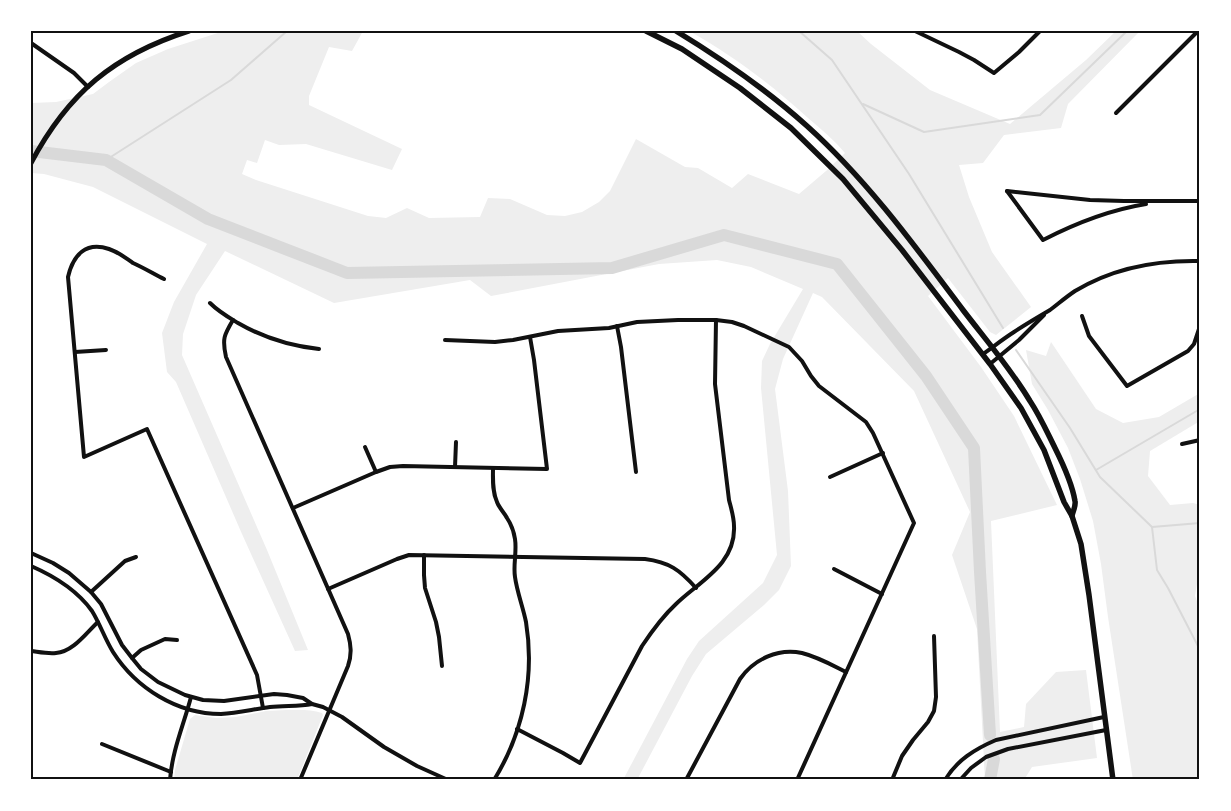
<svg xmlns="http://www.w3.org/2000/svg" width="1231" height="811" font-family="Rubik,sans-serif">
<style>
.green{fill:#eee}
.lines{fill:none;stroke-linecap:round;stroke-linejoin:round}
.stream{stroke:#d9d9d9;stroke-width:2}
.river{stroke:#d9d9d9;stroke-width:12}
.minor{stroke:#111;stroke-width:4}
.secondary{stroke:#111;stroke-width:5}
.primary{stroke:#111;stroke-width:5.5}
.neatline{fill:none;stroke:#111;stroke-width:2}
</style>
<rect width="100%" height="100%" fill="#fff"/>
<g class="green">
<path d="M224 31H363L352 51 329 47 309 96V105L402 149 392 170 306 144 279 145 265 140 257 163 247 160 242 174 256 180 368 216 386 218 407 208 429 218 480 217 488 198 510 199 547 215 565 216 582 212 599 202 610 191 636 139 685 167 698 168 732 188 748 174 799 194 826 171 845 153C834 140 821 129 808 118 772 85 732 55 689 31H857L871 44 930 90 1010 124 1086 60 1116 31H1140L1068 104 1061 128 1004 135 983 163 959 165 969 197 992 252 1031 307 996 335 990 332 948 278 928 296 981 367 1014 416 1057 505 991 521 1000 732 1024 727 1026 704 1056 672 1086 670 1097 758 1032 767 1024 780H985L977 629 952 555 970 512 914 391 822 297 813 293 783 359 775 389 788 491 791 566 779 590 764 605 706 654 692 676 637 780H623L687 659 699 641 763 583 777 555 761 388 762 361 770 344 803 289 751 267 717 260 659 264 491 296 470 280 334 303 225 251 196 295 183 334 182 355 267 550 308 650 295 651 242 534 176 382 167 372 162 333 174 302 207 244 93 187 44 174 31 173V103L56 102 93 94 109 82 136 63 168 49Z"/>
<path d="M1051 342 1096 409 1123 423 1159 417 1200 393V421L1150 451 1148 476 1170 505 1193 503 1200 505V566L1195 596 1200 609V780H1133L1108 617 1101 564 1093 521 1080 479 1068 448 1048 410 1032 384 1026 350 1046 356Z"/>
<path d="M286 710C298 710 311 709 322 713L323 715 297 780H174L175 770 190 719 195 715 216 718 236 717 266 711Z"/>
</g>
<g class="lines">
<g class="stream">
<path d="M799 31 832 60 909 174 1003 328"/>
<path d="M863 104 924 132 1040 115 1127 31"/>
<path d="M106 160 231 80 287 31"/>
<path d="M1016 350 1070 428 1100 477 1152 527 1157 570 1168 588 1200 650"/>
<path d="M1096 470 1200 409"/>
<path d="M1152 527 1200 523"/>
</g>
<g class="river">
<path d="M31 151 106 160 208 219 347 273 612 268 724 235 837 264 926 376 974 448 980 572 990 735"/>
<path d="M990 780 994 759"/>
</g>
<g class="minor">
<path d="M915 31 959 52 974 60 994 73 1019 52 1040 31"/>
<path d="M31 43 74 73 88 87"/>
<path d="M1116 113 1198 31"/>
<path d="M1007 191 1090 200 1124 201H1200"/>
<path d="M1007 191 1043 240C1076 223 1109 210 1146 204"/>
<path d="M164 279C154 274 144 268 133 263 126 258 118 252 109 249 86 241 73 255 68 277L84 457 147 429 257 675 263 708"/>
<path d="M210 303C219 312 228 317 238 323 264 338 290 346 319 349"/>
<path d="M1082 316 1089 336 1127 386 1188 351 1194 344 1200 326"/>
<path d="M233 320C224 335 222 339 226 357L348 634C351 645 352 654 348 666L300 780"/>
<path d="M617 326 621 347 636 472"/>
<path d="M445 340 495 342 513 340 558 331 609 328 637 322 678 320H716L732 322 744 326 789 347 802 361 811 376 819 386 866 422 873 433 914 523 797 780"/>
<path d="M75 352 106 350"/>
<path d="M983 354C993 347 1003 339 1014 332 1026 324 1038 317 1050 310 1058 304 1066 297 1075 291 1113 268 1155 260 1200 261"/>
<path d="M990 364 1019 340 1044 315"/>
<path d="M1182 444 1200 440"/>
<path d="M365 447 376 472"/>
<path d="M455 467 456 442"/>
<path d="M493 468C493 479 492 491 497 502 499 508 504 512 507 518 511 524 514 532 515 539 517 552 513 565 515 577 517 592 523 607 526 622 535 677 523 733 494 780"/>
<path d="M830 477 883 453"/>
<path d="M293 508 376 472 390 467 403 466 547 469 534 360 530 337"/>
<path d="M31 553 53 563 69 573 91 592 101 604 122 645 132 658 141 669 158 682 185 695 203 700 224 701 274 694 287 695 303 698 312 704 323 707 342 717 384 747 417 766 448 780"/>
<path d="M424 555V575L425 588 436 622 439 637 442 666"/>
<path d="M31 566C54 576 77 590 92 611 100 624 105 639 113 652 136 688 177 714 221 714 238 713 254 709 270 707 284 705 298 707 312 704"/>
<path d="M834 569 882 594"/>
<path d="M328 589 397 559 409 555 645 559C669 562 680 570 696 588"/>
<path d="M91 592 125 561 136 557"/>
<path d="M31 651C39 652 48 654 56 653 73 652 86 633 98 622"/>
<path d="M132 658 141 650 165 639 177 640"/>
<path d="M517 729 563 753 580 763 642 646C652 631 663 616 676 604 700 581 736 564 734 526 734 517 731 508 729 500L715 384 716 320"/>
<path d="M102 744 171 772"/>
<path d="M170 780C172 751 184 724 191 697"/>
<path d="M686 780 740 679C754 659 778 648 802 653 818 657 832 665 846 672"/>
<path d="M892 780 902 756 913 740 928 722 934 711 936 697 934 636"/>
<path d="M945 780C957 760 975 749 996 740L1104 717"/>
<path d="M960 780 971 768 986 757 1008 749 1106 730"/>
</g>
<path class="secondary" d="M31 163C68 93 114 55 189 31"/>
<g class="primary">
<path d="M646 31 682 49 740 88 791 128 843 179 902 250 990 364 1021 408 1044 450 1064 502 1072 516 1081 544 1089 595 1113 780"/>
<path d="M676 31C722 59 767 90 807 126 867 180 915 246 963 310 986 340 1011 369 1030 401 1040 416 1047 432 1055 448 1063 464 1072 483 1075 501 1076 506 1073 511 1072 516"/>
</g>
</g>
<rect width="1231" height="811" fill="none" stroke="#ffffff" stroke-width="65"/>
<rect x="32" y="32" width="1166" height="746" class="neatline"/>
</svg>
